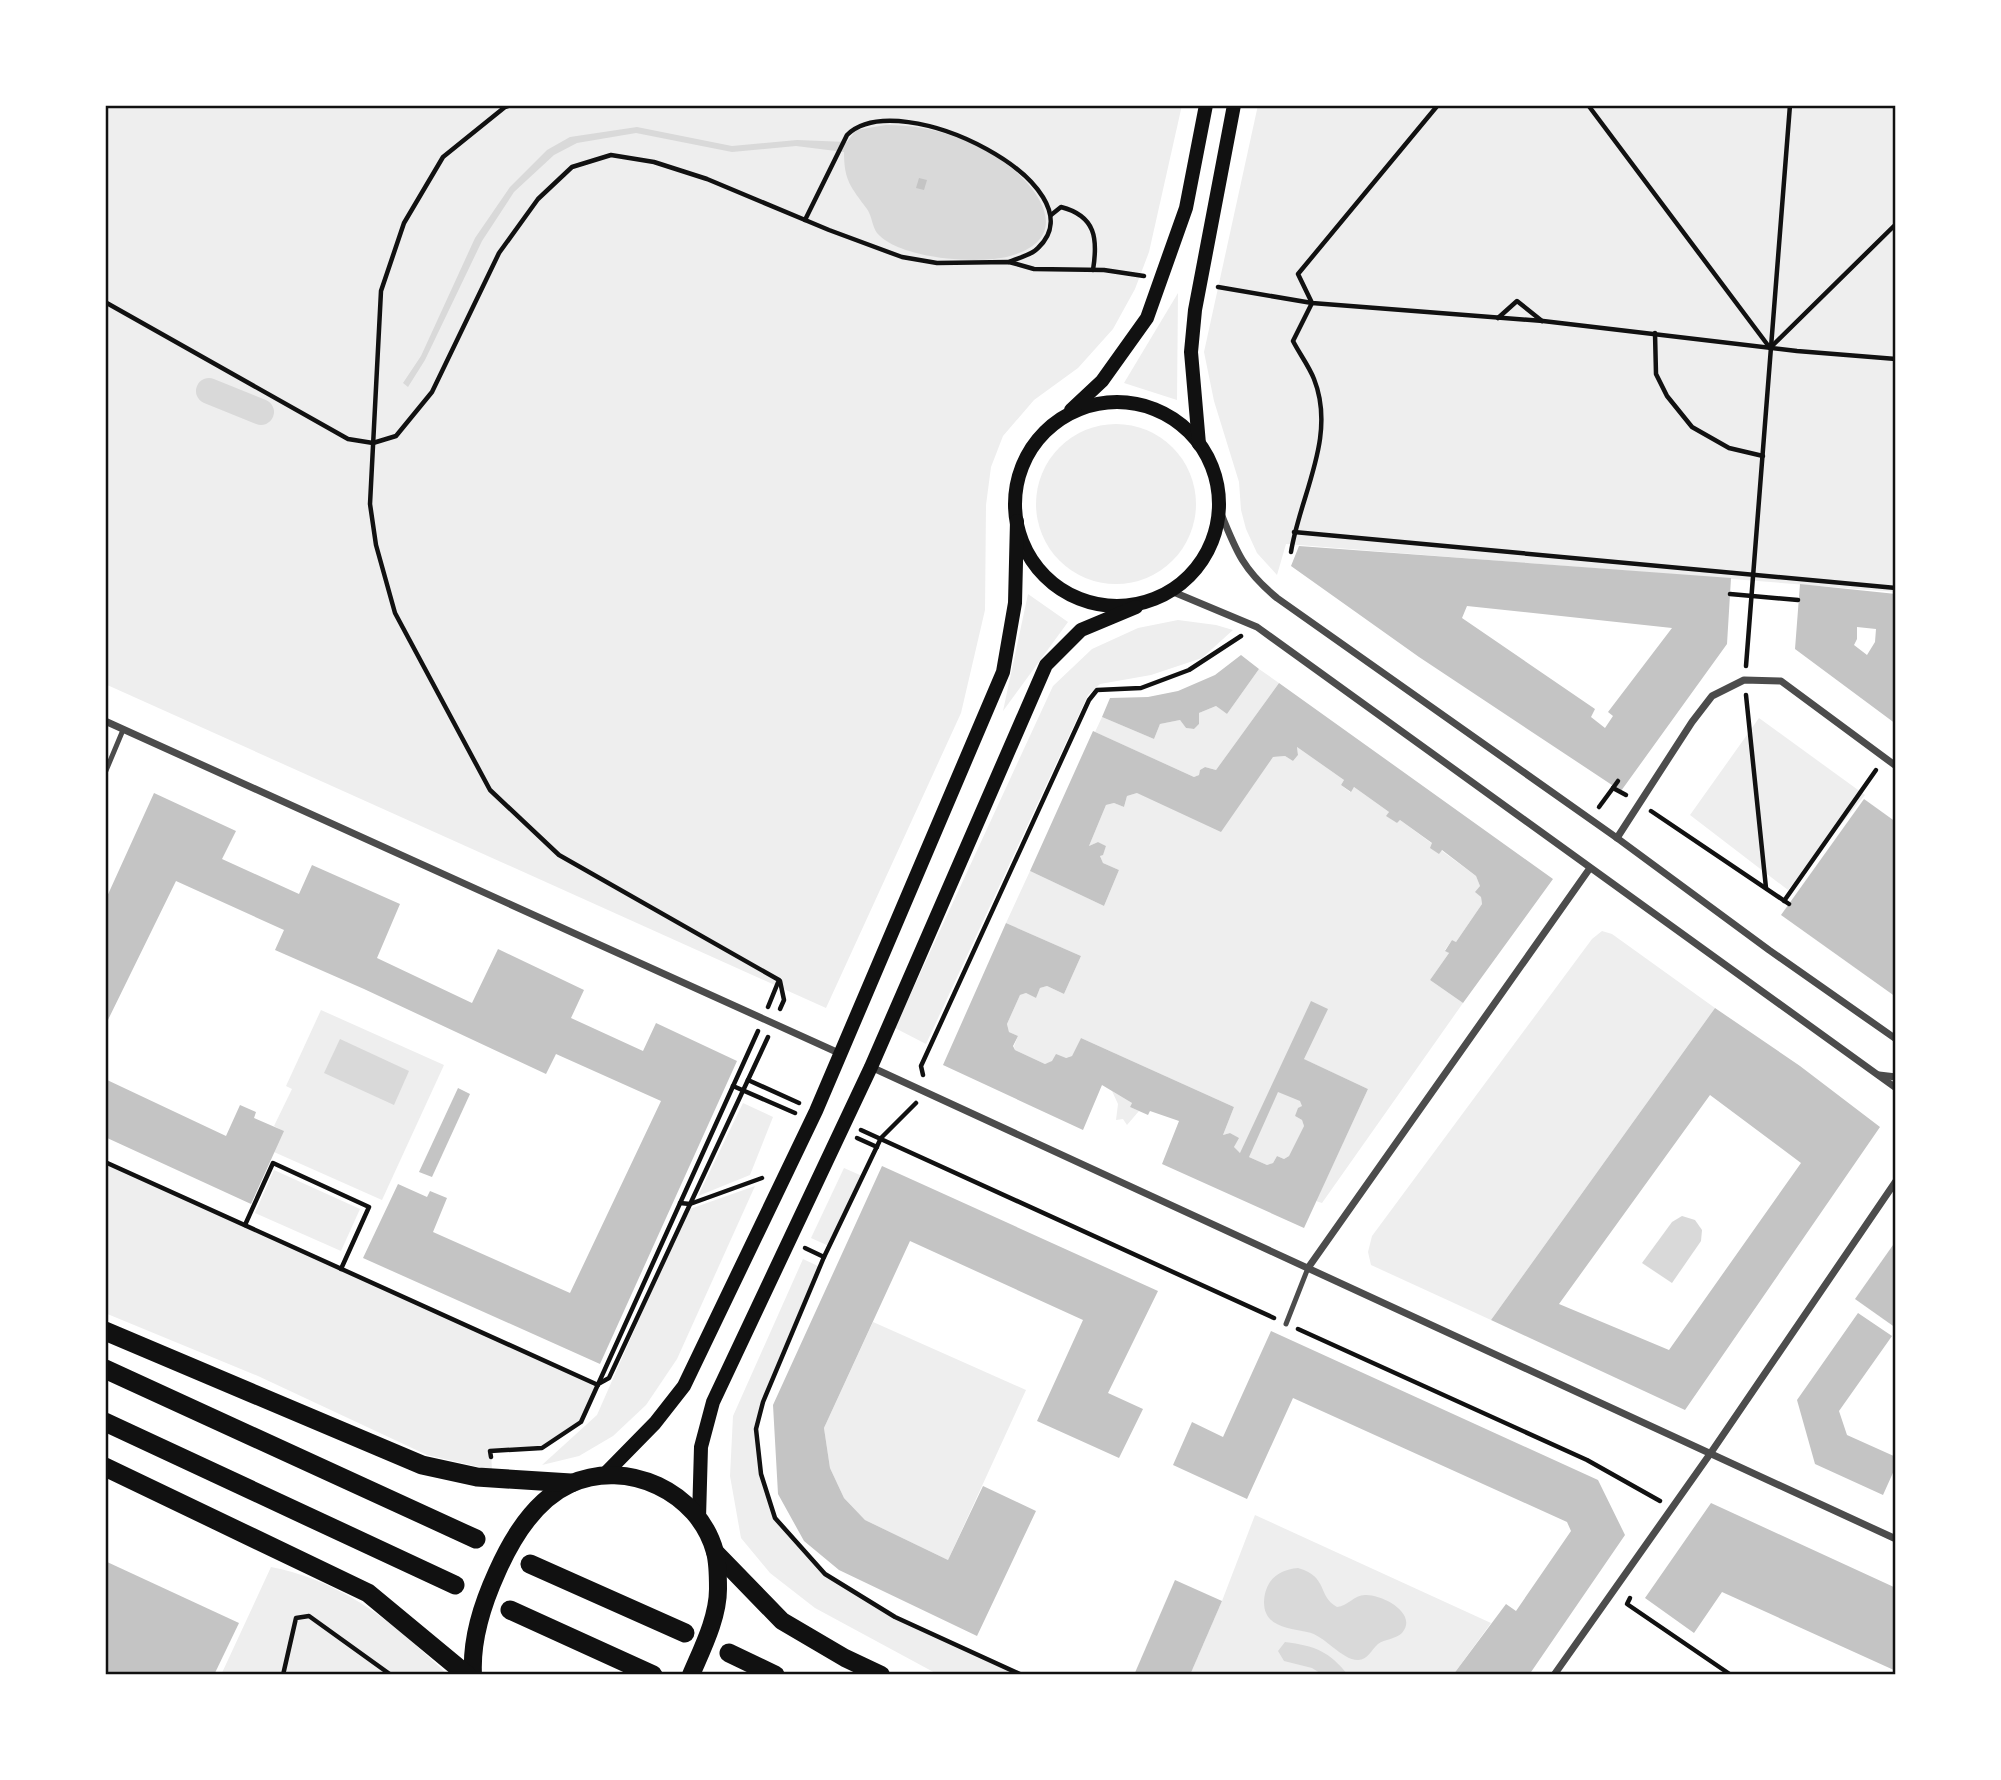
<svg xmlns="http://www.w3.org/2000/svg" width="2001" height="1780" font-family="Inter,sans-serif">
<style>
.green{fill:#eee}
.water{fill:#d9d9d9}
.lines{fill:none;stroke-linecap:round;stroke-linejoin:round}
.canal{stroke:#d9d9d9;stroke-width:26}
.building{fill:#c4c4c4;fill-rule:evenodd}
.path{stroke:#111;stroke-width:4.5}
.service{stroke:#4c4c4c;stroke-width:5}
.minor{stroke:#4c4c4c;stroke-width:7}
.secondary{stroke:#111;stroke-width:14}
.primary{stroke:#111;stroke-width:18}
.trunk{stroke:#111;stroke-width:19}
.neatline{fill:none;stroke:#111;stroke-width:2.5}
</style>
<rect width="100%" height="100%" fill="#fff"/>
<g class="green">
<path d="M105 105H1182L1149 252 1135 289 1113 329 1078 368 1034 400 1003 436 991 467 986 505 985 610 961 713 826 1008 105 684Z"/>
<path d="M1258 105H1896V592L1286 544 1277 575 1257 553 1246 529 1241 510 1239 482 1214 401 1204 352Z"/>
<path d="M1178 293 1177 400 1124 383Z"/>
<circle cx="1116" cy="504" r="80"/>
<path d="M1028 594 1068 622 1003 711Z"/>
<path d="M1178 620 1216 625 1233 630 1202 658 1151 675 1100 684 1088 695 926 1044 895 1028 1053 686 1092 649 1138 628Z"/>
<path d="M1259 669 1279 683 1216 770 1205 767 1200 770 1199 775 1194 777 1095 732 1102 717 1154 739 1160 724 1180 720 1186 728 1194 729 1199 724V713L1216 706 1227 714Z"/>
<path d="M1759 718 1865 795 1788 890 1690 815Z"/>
<path d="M1297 747 1344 780 1341 785 1350 792 1354 787 1389 812 1387 816 1397 823 1400 820 1476 876 1480 886 1476 892 1481 897 1482 904 1456 942 1452 940 1445 950 1449 953 1430 980 1463 1003 1322 1203 1316 1201 1368 1089 1295 1055 1302 1106 1295 1116 1302 1120 1304 1126 1289 1156 1284 1159 1277 1156 1273 1163 1267 1165 1236 1151 1234 1147 1238 1138 1230 1133 1223 1135 1234 1107 1081 1038 1072 1056 1045 1064 1015 1050 1014 1046 1018 1036 1009 1032 1007 1024 1020 995 1026 993 1036 998 1040 988 1047 986 1064 994 1081 956 1006 923 1030 871 1104 906 1119 870 1103 863 1100 856 1103 854 1106 846 1098 842 1089 846 1106 805 1114 803 1124 807 1127 796 1137 793 1273 757 1285 756 1293 761 1298 755Z"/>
<path d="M1602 931 1612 934 1715 1008 1491 1320 1371 1265 1368 1252 1372 1236 1592 939Z"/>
<path d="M321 1010 444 1065 382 1200 274 1152 283 1131 274 1126 292 1089 286 1086Z"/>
<path d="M1112 1091 1132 1103 1130 1107 1139 1111 1127 1125 1123 1119 1116 1120 1118 1104Z"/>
<path d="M743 1103 773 1117 750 1175 698 1196Z"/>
<path d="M105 1162 598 1385 581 1422 542 1448 491 1451 492 1470 427 1455 258 1376 105 1313Z"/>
<path d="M844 1168 862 1176 829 1246 811 1238Z"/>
<path d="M274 1170 360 1209 341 1251 255 1213Z"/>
<path d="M755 1186 677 1359 646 1405 613 1436 579 1456 542 1465 597 1415 687 1210Z"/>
<path d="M803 1259 820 1267 763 1402 756 1429 760 1473 775 1518 825 1574 895 1617 1022 1675H939L815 1608 770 1573 741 1538 730 1476 733 1416Z"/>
<path d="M873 1322 1026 1390 948 1560 865 1520 844 1498 830 1468 824 1428Z"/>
<path d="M1255 1515 1491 1623 1453 1675H1190L1222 1601Z"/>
<path d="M271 1567C328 1578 377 1609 419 1648 428 1657 439 1665 447 1675H221Z"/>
</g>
<g class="water">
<path d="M886 125C932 125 978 140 1013 169 1047 198 1067 240 1010 256 979 265 899 259 877 233 872 226 872 216 867 209 851 187 844 181 844 152L796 146 732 152 636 133 577 143 554 155 514 192 482 241 425 360 408 387 403 383 421 356 475 238 510 187 547 150 570 137 637 127 732 146 797 140 847 142 856 130Z"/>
<path d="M340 1039 409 1071 394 1105 324 1073Z"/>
<path d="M1682 1216 1695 1220 1702 1230 1701 1241 1672 1283 1642 1263 1672 1222Z"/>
<path d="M1298 1568C1329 1577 1317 1596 1337 1607 1348 1606 1354 1595 1365 1595 1381 1594 1419 1613 1402 1633 1396 1639 1385 1639 1378 1644 1371 1650 1368 1660 1358 1660 1341 1660 1325 1635 1307 1632 1288 1628 1264 1627 1264 1602 1265 1580 1278 1570 1298 1568Z"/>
<path d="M1285 1642C1315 1646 1329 1651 1348 1675H1323L1312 1668 1284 1661 1278 1651Z"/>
</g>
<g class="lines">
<path class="canal" d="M209 391 261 412"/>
</g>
<g class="building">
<path d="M919 178 927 180 924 190 916 188Z"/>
<path d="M1299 546 1731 578 1727 644 1621 791 1419 657 1291 566ZM1467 606 1672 628 1608 712 1613 716 1605 728 1591 717 1595 709 1462 618Z"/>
<path d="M1800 584 1896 594V647H1894L1893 657 1896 659V724L1795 649ZM1857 627 1876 629 1875 642 1867 655 1854 645 1857 639Z"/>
<path d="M1241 655 1259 669 1227 714 1216 706 1199 713V724L1194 729 1186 728 1180 720 1160 724 1154 739 1102 717 1110 698 1148 697 1178 691 1215 675Z"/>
<path d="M1279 683 1553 879 1463 1003 1430 980 1449 953 1445 951 1452 940 1456 942 1482 904 1481 897 1475 892 1480 886 1476 876 1442 850 1439 854 1430 848 1432 843 1400 820 1397 823 1386 816 1389 812 1354 787 1351 792 1341 785 1344 780 1297 747 1298 755 1293 761 1285 756 1273 757 1221 832 1137 793 1127 796 1124 807 1114 803 1106 805 1089 846 1098 842 1106 846 1103 855 1100 856 1103 863 1119 870 1104 906 1030 871 1093 731 1194 777 1199 775 1200 770 1205 767 1216 770Z"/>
<path d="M154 793 236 831 222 859 299 894 312 865 400 904 377 958 472 1003 498 949 584 990 571 1018 643 1051 656 1023 737 1061 600 1364 363 1258 398 1184 427 1197 430 1191 447 1198 433 1232 570 1293 661 1101 556 1054 546 1074 364 989 275 950 284 930 176 881 105 1026V901Z"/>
<path d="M1864 799 1896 822V997L1781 915Z"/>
<path d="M1006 923 1081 956 1064 994 1047 986 1040 988 1036 998 1026 993 1020 995 1007 1024 1009 1032 1018 1036 1013 1046 1015 1050 1045 1064 1052 1061 1056 1054 1066 1058 1072 1056 1081 1038 1234 1107 1223 1135 1230 1133 1239 1138 1234 1147 1240 1153 1311 1001 1328 1009 1304 1059 1368 1089 1304 1228 1162 1164 1179 1121 1150 1111 1148 1115 1130 1107 1132 1103 1102 1085 1083 1130 943 1065ZM1278 1092 1300 1101 1302 1106 1298 1108 1295 1116 1302 1120 1304 1126 1289 1156 1284 1159 1277 1156 1273 1163 1267 1165 1249 1157Z"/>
<path d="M1715 1008 1800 1066 1880 1127 1685 1410 1491 1320ZM1710 1095 1801 1163 1669 1350 1559 1304Z"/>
<path d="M105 1079 226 1136 240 1105 256 1112 254 1118 284 1131 251 1204 105 1137Z"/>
<path d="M458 1088 470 1094 432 1177 419 1172Z"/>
<path d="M882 1166 1158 1291 1108 1393 1143 1409 1119 1458 1037 1421 1083 1320 910 1241 824 1428 830 1468 844 1498 865 1520 948 1560 983 1486 1036 1511 977 1636 839 1570 804 1541 778 1494 773 1405Z"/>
<path d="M1893 1245 1896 1246V1328L1855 1299Z"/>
<path d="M1858 1313 1892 1336 1839 1411 1847 1435 1896 1457V1466L1883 1495 1815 1464 1797 1400Z"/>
<path d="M1271 1331 1598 1480 1625 1535 1529 1675H1453L1506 1604 1516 1611 1571 1531 1567 1522 1293 1398 1247 1499 1173 1465 1192 1422 1223 1437Z"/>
<path d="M1711 1503 1896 1588V1671L1722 1592 1694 1633 1645 1598Z"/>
<path d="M105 1561 239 1623 214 1675H105Z"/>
<path d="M1175 1580 1222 1601 1190 1675H1134Z"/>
</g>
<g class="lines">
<g class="path">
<path d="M511 105 505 107 443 157 404 223 381 291 370 504 376 545 395 613 490 790 559 855 779 980 768 1007"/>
<path d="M1588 105 1770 348 1896 224"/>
<path d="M1051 215 1061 207C1096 216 1098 239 1093 270"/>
<path d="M805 220 847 135C900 83 1103 187 1038 248 1032 255 1018 258 1009 262"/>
<path d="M1218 287 1312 303 1543 321 1797 351 1896 359"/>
<path d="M105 302 348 439 373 443 396 436 432 392 499 253 538 199 572 167 611 155 654 162 707 179 829 230 902 257 937 263 1009 262 1034 269 1104 270 1144 276"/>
<path d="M1498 318 1517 301 1542 321"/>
<path d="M1655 333 1656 374 1667 396 1692 427 1729 448 1763 456"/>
<path d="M1294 532 1896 588"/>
<path d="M1291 552C1300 495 1337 437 1314 379 1309 366 1299 353 1293 341L1312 303 1298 274 1438 105"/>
<path d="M1730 594 1798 600"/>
<path d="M1746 666 1790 105"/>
<path d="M1746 695 1766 888"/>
<path d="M1618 781 1613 788 1626 795"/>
<path d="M1599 807 1613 788"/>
<path d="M1651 811 1789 904"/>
<path d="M1784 901 1876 770"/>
<path d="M780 981 784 1000 780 1009"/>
<path d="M923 1075 921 1066 1089 700 1097 690 1141 688 1189 670 1241 636"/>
<path d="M748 1080 799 1103"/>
<path d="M733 1086 795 1113"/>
<path d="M916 1103 881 1138 824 1257 763 1402 756 1429 761 1474 775 1518 825 1574 895 1617 1022 1675"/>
<path d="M861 1130 1274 1318"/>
<path d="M857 1138 877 1147"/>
<path d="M105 1162 598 1385"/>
<path d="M680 1203 690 1204 762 1178"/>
<path d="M245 1225 273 1163 369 1207 341 1269"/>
<path d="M805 1248 824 1257"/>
<path d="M1298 1329 1587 1460 1660 1501"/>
<path d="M600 1383 609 1378 768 1037"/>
<path d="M491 1457 490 1451 542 1448 581 1422 758 1031"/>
<path d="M1630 1598 1627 1604 1731 1675"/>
<path d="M283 1675 296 1618 309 1616 391 1675"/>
</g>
<g class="service">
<path d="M105 773 123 730"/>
<path d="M1286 1324 1308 1268"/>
</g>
<g class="minor">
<path d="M1220 511C1236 551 1243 570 1277 598L1617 838 1769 950 1896 1039"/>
<path d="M1171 591 1257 627 1896 1088"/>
<path d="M105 721 841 1054"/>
<path d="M1617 838 1692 722 1712 696 1744 680 1781 681 1896 766"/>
<path d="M871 1067 1896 1539"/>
<path d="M1879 1075 1896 1077"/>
<path d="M1308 1268 1590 868"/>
<path d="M1554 1675 1710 1454 1896 1181"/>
</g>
<g class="secondary">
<circle cx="1117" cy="504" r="102"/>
<path d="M1071 410 1102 381 1147 318 1186 208 1206 105"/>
<path d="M1199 444 1191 352 1195 310 1234 105"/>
<path d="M604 1475 655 1423 684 1386 816 1111 1003 672 1015 603 1017 521"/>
<path d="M699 1518 701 1447 713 1402 871 1067 1046 665 1081 630 1136 607"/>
</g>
<g class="primary">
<path d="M715 1552 782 1621 845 1658 881 1675"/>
<path d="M473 1675C471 1639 482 1605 497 1572 512 1538 535 1500 570 1484 627 1458 699 1492 715 1552 718 1563 718 1578 718 1589 718 1618 702 1649 691 1675"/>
</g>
<g class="trunk">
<path d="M105 1331 422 1465 477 1477 571 1483"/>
<path d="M105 1369 476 1539"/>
<path d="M105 1422 455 1585"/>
<path d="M105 1467 368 1593 467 1675"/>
<path d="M530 1564 685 1633"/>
<path d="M510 1610 653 1675"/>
<path d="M729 1653 775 1675"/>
</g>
</g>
<rect width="2001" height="1780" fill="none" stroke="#ffffff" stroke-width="214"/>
<rect x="107" y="107" width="1787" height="1566" class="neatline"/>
</svg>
